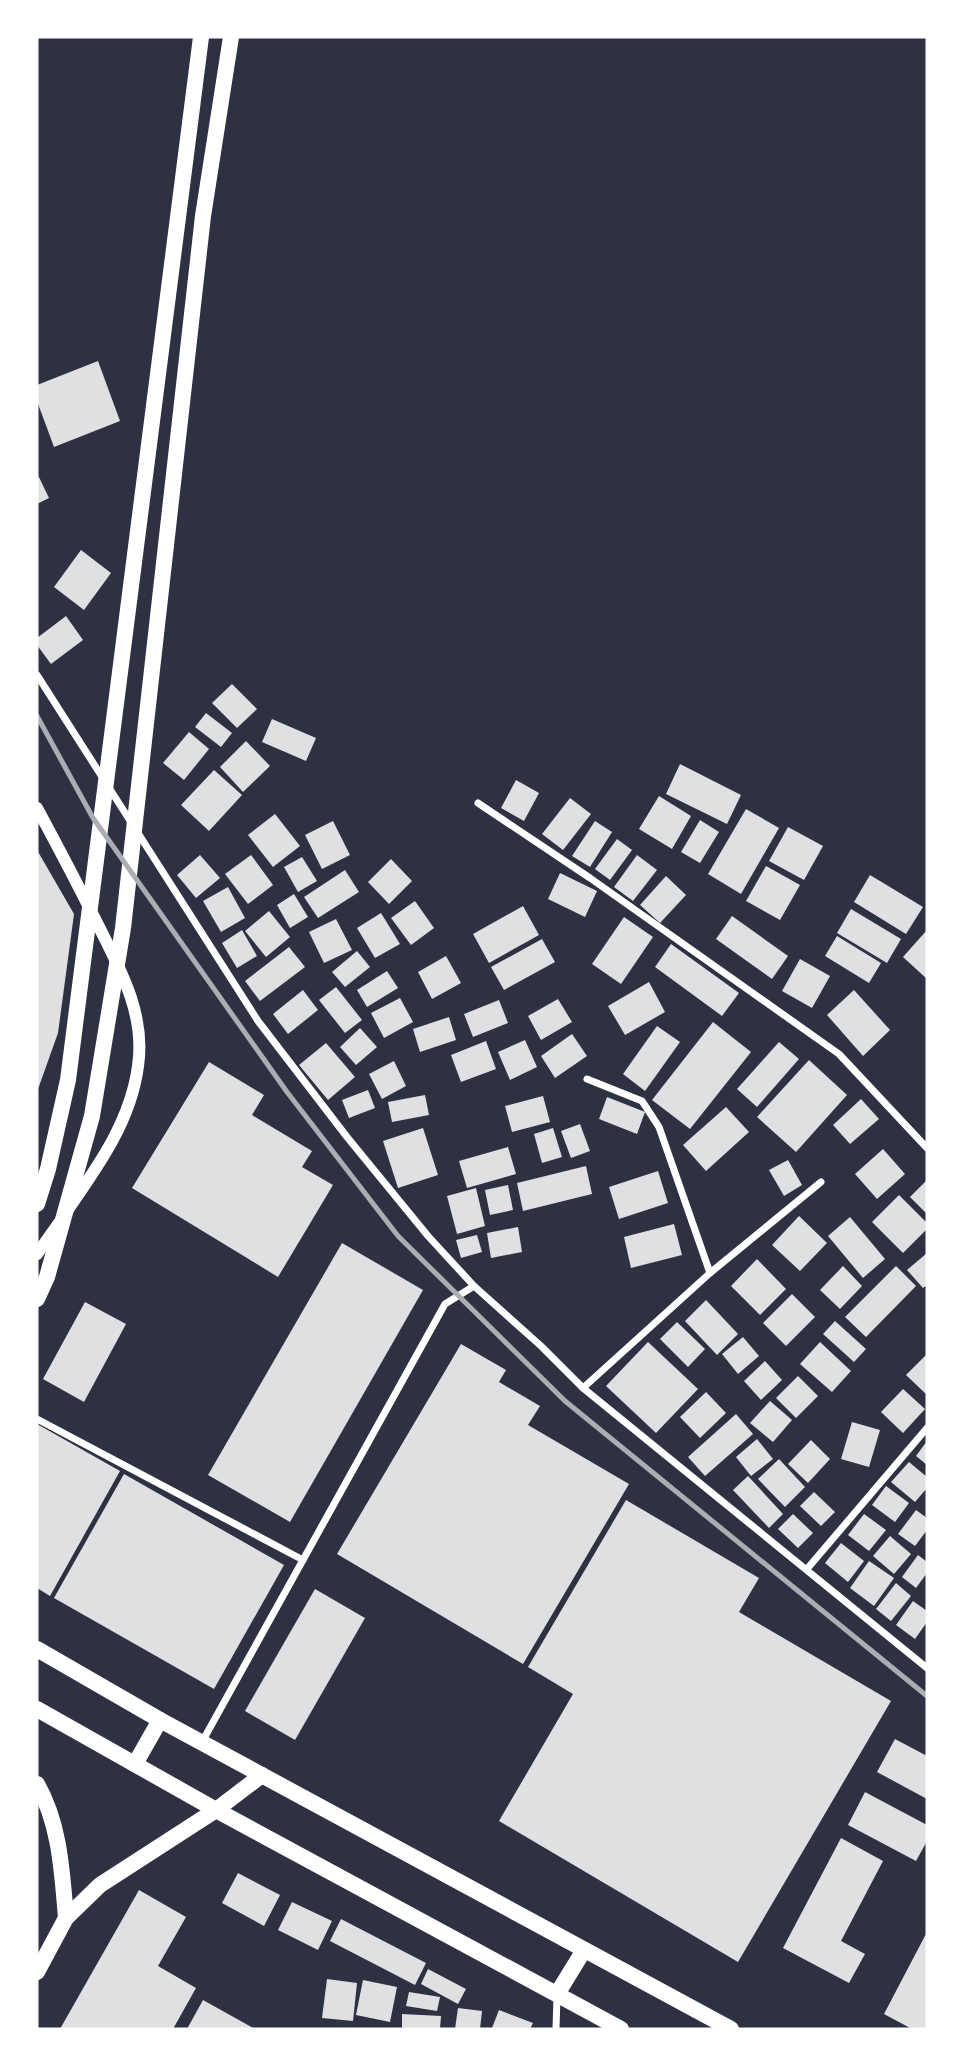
<svg xmlns="http://www.w3.org/2000/svg" width="964" height="2066" font-family="Manrope,sans-serif">
<style>
.building{fill:#e0e0e3}
.lines{fill:none;stroke-linecap:round;stroke-linejoin:round}
.minor{stroke:#fff;stroke-width:7}
.tertiary{stroke:#fff;stroke-width:12}
.primary{stroke:#fff;stroke-width:16}
.rail{stroke:#abadb3;stroke-width:5}
</style>
<rect width="100%" height="100%" fill="#2d3142"/>
<g class="building">
<path d="M98 361 120 421 54 447 37 401V385Z"/>
<path d="M37 473 49 498 37 504Z"/>
<path d="M81 550 111 573 84 610 54 587Z"/>
<path d="M66 616 83 640 51 664 37 645V638Z"/>
<path d="M232 684 257 709 237 728 212 703Z"/>
<path d="M206 713 232 733 221 747 195 727Z"/>
<path d="M272 719 316 738 306 761 262 742Z"/>
<path d="M189 732 209 749 184 780 163 763Z"/>
<path d="M246 741 270 766 243 792 220 767Z"/>
<path d="M680 764 741 795 727 824 666 794Z"/>
<path d="M214 770 242 795 209 831 181 805Z"/>
<path d="M516 780 539 793 524 821 501 808Z"/>
<path d="M659 796 691 816 672 849 639 829Z"/>
<path d="M570 798 591 814 563 850 542 834Z"/>
<path d="M746 809 779 828 741 894 708 874Z"/>
<path d="M275 814 300 846 273 867 248 835Z"/>
<path d="M700 820 719 832 700 863 681 852Z"/>
<path d="M333 821 350 855 322 869 305 835Z"/>
<path d="M595 821 612 832 590 867 572 856Z"/>
<path d="M788 827 823 846 804 880 769 861Z"/>
<path d="M617 839 632 850 610 880 595 869Z"/>
<path d="M37 850 74 914 58 1033 37 1092Z"/>
<path d="M200 855 220 878 196 898 177 875Z"/>
<path d="M251 855 273 885 248 904 225 874Z"/>
<path d="M637 855 657 870 633 901 614 887Z"/>
<path d="M302 857 317 881 298 892 284 867Z"/>
<path d="M391 859 412 881 389 904 368 882Z"/>
<path d="M766 866 800 885 780 920 746 901Z"/>
<path d="M345 870 359 892 318 918 304 897Z"/>
<path d="M560 873 597 891 585 917 548 899Z"/>
<path d="M870 875 923 907 906 934 854 902Z"/>
<path d="M666 876 686 895 660 923 640 905Z"/>
<path d="M228 887 245 918 221 932 203 901Z"/>
<path d="M294 894 308 917 290 928 277 905Z"/>
<path d="M415 901 434 928 411 945 391 918Z"/>
<path d="M523 906 539 935 489 963 473 934Z"/>
<path d="M851 909 901 939 887 963 837 933Z"/>
<path d="M269 911 290 937 266 957 245 931Z"/>
<path d="M381 913 400 944 375 958 357 928Z"/>
<path d="M732 916 788 956 772 979 716 939Z"/>
<path d="M624 917 653 937 621 984 592 964Z"/>
<path d="M336 919 352 950 324 963 309 932Z"/>
<path d="M242 930 257 956 237 968 222 943Z"/>
<path d="M927 930V979L903 957Z"/>
<path d="M837 936 881 963 869 983 825 956Z"/>
<path d="M542 939 555 962 504 990 491 967Z"/>
<path d="M671 944 739 993 722 1016 655 967Z"/>
<path d="M289 947 305 967 260 1001 245 981Z"/>
<path d="M357 951 370 967 345 987 332 972Z"/>
<path d="M446 956 461 983 432 999 418 972Z"/>
<path d="M800 959 830 976 812 1008 782 991Z"/>
<path d="M387 971 398 988 367 1007 357 990Z"/>
<path d="M649 982 665 1012 625 1035 608 1006Z"/>
<path d="M336 987 362 1020 345 1033 319 1000Z"/>
<path d="M303 990 318 1010 288 1034 273 1014Z"/>
<path d="M854 990 890 1030 863 1056 827 1015Z"/>
<path d="M400 998 413 1022 384 1038 371 1013Z"/>
<path d="M558 999 572 1022 541 1040 528 1016Z"/>
<path d="M499 1000 508 1023 473 1037 464 1014Z"/>
<path d="M449 1017 456 1040 420 1052 413 1029Z"/>
<path d="M713 1022 751 1052 690 1129 652 1100Z"/>
<path d="M657 1026 680 1042 645 1091 623 1074Z"/>
<path d="M360 1028 377 1047 356 1065 340 1047Z"/>
<path d="M572 1034 587 1056 555 1078 541 1056Z"/>
<path d="M525 1040 537 1067 510 1080 498 1052Z"/>
<path d="M486 1041 496 1069 461 1082 451 1055Z"/>
<path d="M779 1042 799 1059 757 1107 737 1089Z"/>
<path d="M326 1043 355 1077 328 1100 299 1065Z"/>
<path d="M809 1060 847 1095 796 1152 757 1117Z"/>
<path d="M394 1061 406 1086 382 1099 369 1074Z"/>
<path d="M209 1062 264 1095 252 1115 312 1151 302 1167 333 1185 278 1277 132 1188Z"/>
<path d="M368 1090 375 1108 349 1118 342 1100Z"/>
<path d="M425 1095 429 1115 392 1122 388 1102Z"/>
<path d="M543 1096 550 1122 512 1132 505 1106Z"/>
<path d="M607 1097 645 1112 637 1134 599 1119Z"/>
<path d="M861 1099 879 1119 850 1144 833 1125Z"/>
<path d="M726 1107 749 1132 706 1171 683 1145Z"/>
<path d="M580 1124 590 1151 571 1158 561 1131Z"/>
<path d="M423 1128 438 1175 398 1188 383 1141Z"/>
<path d="M553 1128 562 1157 542 1163 534 1134Z"/>
<path d="M508 1147 516 1174 467 1188 459 1161Z"/>
<path d="M883 1149 905 1174 877 1199 855 1174Z"/>
<path d="M788 1160 802 1185 784 1196 769 1170Z"/>
<path d="M586 1166 592 1194 523 1211 517 1183Z"/>
<path d="M658 1171 668 1203 619 1219 609 1187Z"/>
<path d="M927 1180V1214L910 1197Z"/>
<path d="M508 1185 513 1210 490 1215 485 1190Z"/>
<path d="M476 1188 485 1226 457 1234 447 1196Z"/>
<path d="M899 1195 927 1223V1229L903 1253 872 1222Z"/>
<path d="M799 1216 827 1243 800 1271 772 1245Z"/>
<path d="M850 1217 885 1259 863 1278 828 1236Z"/>
<path d="M674 1224 682 1255 631 1268 624 1237Z"/>
<path d="M518 1227 522 1252 491 1258 487 1233Z"/>
<path d="M477 1235 482 1252 461 1258 456 1240Z"/>
<path d="M342 1243 423 1290 290 1522 208 1475Z"/>
<path d="M927 1253V1285L923 1288 907 1270Z"/>
<path d="M757 1259 786 1289 760 1315 731 1286Z"/>
<path d="M843 1266 862 1286 840 1309 820 1290Z"/>
<path d="M896 1266 916 1286 866 1337 845 1317Z"/>
<path d="M792 1294 815 1317 786 1346 763 1323Z"/>
<path d="M706 1300 738 1334 717 1355 685 1321Z"/>
<path d="M85 1302 126 1324 84 1402 43 1379Z"/>
<path d="M835 1321 866 1349 854 1362 823 1334Z"/>
<path d="M677 1322 705 1349 688 1367 660 1339Z"/>
<path d="M743 1337 759 1356 738 1374 722 1354Z"/>
<path d="M648 1342 698 1389 656 1433 606 1386Z"/>
<path d="M820 1342 851 1371 832 1392 800 1364Z"/>
<path d="M461 1344 506 1370 499 1382 540 1406 528 1425 629 1484 523 1664 337 1554Z"/>
<path d="M927 1354V1395L906 1375Z"/>
<path d="M765 1361 782 1380 761 1400 744 1381Z"/>
<path d="M798 1376 818 1396 796 1418 776 1398Z"/>
<path d="M903 1389 925 1409 903 1433 881 1412Z"/>
<path d="M706 1392 726 1413 700 1438 680 1417Z"/>
<path d="M770 1401 792 1420 773 1442 750 1423Z"/>
<path d="M736 1414 753 1434 705 1476 688 1457Z"/>
<path d="M852 1422 880 1430 869 1467 841 1459Z"/>
<path d="M37 1424 120 1471 50 1596 37 1588Z"/>
<path d="M757 1439 773 1459 751 1476 736 1457Z"/>
<path d="M811 1440 830 1459 808 1483 788 1464Z"/>
<path d="M927 1441V1465L916 1456Z"/>
<path d="M779 1459 805 1487 785 1507 758 1479Z"/>
<path d="M909 1462 927 1477V1488L915 1502 891 1482Z"/>
<path d="M124 1474 284 1565 214 1689 54 1598Z"/>
<path d="M748 1476 783 1514 769 1528 733 1490Z"/>
<path d="M886 1486 909 1503 895 1522 872 1505Z"/>
<path d="M814 1492 835 1512 821 1526 800 1506Z"/>
<path d="M626 1500 759 1578 739 1612 891 1701 738 1962 499 1821 573 1694 528 1667Z"/>
<path d="M916 1510 927 1518V1530L915 1546 898 1534Z"/>
<path d="M793 1514 813 1533 798 1548 778 1529Z"/>
<path d="M864 1514 886 1530 869 1551 848 1535Z"/>
<path d="M890 1536 911 1554 894 1574 873 1556Z"/>
<path d="M841 1543 864 1561 848 1582 825 1563Z"/>
<path d="M918 1555 927 1562V1573L916 1588 902 1577Z"/>
<path d="M869 1561 894 1578 874 1606 850 1588Z"/>
<path d="M896 1583 911 1596 891 1621 876 1609Z"/>
<path d="M315 1589 365 1618 295 1740 245 1711Z"/>
<path d="M913 1601 927 1611V1622L915 1639 896 1625Z"/>
<path d="M895 1739 927 1756V1799L877 1772Z"/>
<path d="M865 1792 927 1825V1841L916 1861 848 1825Z"/>
<path d="M841 1838 883 1861 841 1941 865 1954 849 1983 783 1948Z"/>
<path d="M238 1873 280 1895 264 1926 222 1903Z"/>
<path d="M139 1890 186 1917 158 1966 196 1988 173 2029H60Z"/>
<path d="M292 1902 332 1921 318 1950 278 1930Z"/>
<path d="M341 1919 426 1963 415 1985 330 1941Z"/>
<path d="M927 1932V2029H912L884 2014Z"/>
<path d="M428 1969 466 1989 458 2004 421 1984Z"/>
<path d="M327 1979 357 1983 353 2021 322 2018Z"/>
<path d="M363 1980 397 1987 390 2022 356 2015Z"/>
<path d="M409 1992 440 1997 437 2011 406 2006Z"/>
<path d="M203 2000 255 2029H187Z"/>
<path d="M458 2008 482 2011 480 2029H455Z"/>
<path d="M499 2010 533 2023 530 2029 492 2028Z"/>
<path d="M402 2014 441 2016 440 2029H402Z"/>
</g>
<g class="lines">
<g class="minor">
<path d="M37 675 258 1021 347 1137 428 1236 474 1286"/>
<path d="M478 803 590 878 839 1054 927 1148"/>
<path d="M710 1273 821 1182"/>
<path d="M583 1388 710 1273 659 1127 642 1101 587 1079"/>
<path d="M37 1419 303 1560"/>
<path d="M807 1569 927 1428"/>
<path d="M202 1742 445 1304 474 1286 541 1346 583 1388 927 1668"/>
<path d="M556 2029 557 1995"/>
</g>
<g class="tertiary">
<path d="M37 808C57 845 77 883 96 921 119 967 146 1013 138 1066 131 1120 99 1165 69 1208"/>
<path d="M37 1254 59 1223"/>
</g>
<g class="primary">
<path d="M37 1204 48 1169 68 1080 201 37"/>
<path d="M37 1299 47 1277 92 1116 123 928 203 216 231 37"/>
<path d="M37 1649 160 1720 731 2029"/>
<path d="M37 1709 216 1810 621 2029"/>
<path d="M135 1764 160 1720"/>
<path d="M37 1784C60 1824 62 1872 66 1918"/>
<path d="M37 1972 66 1918 100 1885 216 1810 262 1775"/>
<path d="M557 1994 584 1950"/>
</g>
<path class="rail" d="M37 716 93 818 287 1092 398 1236 565 1401 927 1696"/>
</g>
<rect width="964" height="2066" fill="none" stroke="#ffffff" stroke-width="77"/>
</svg>
